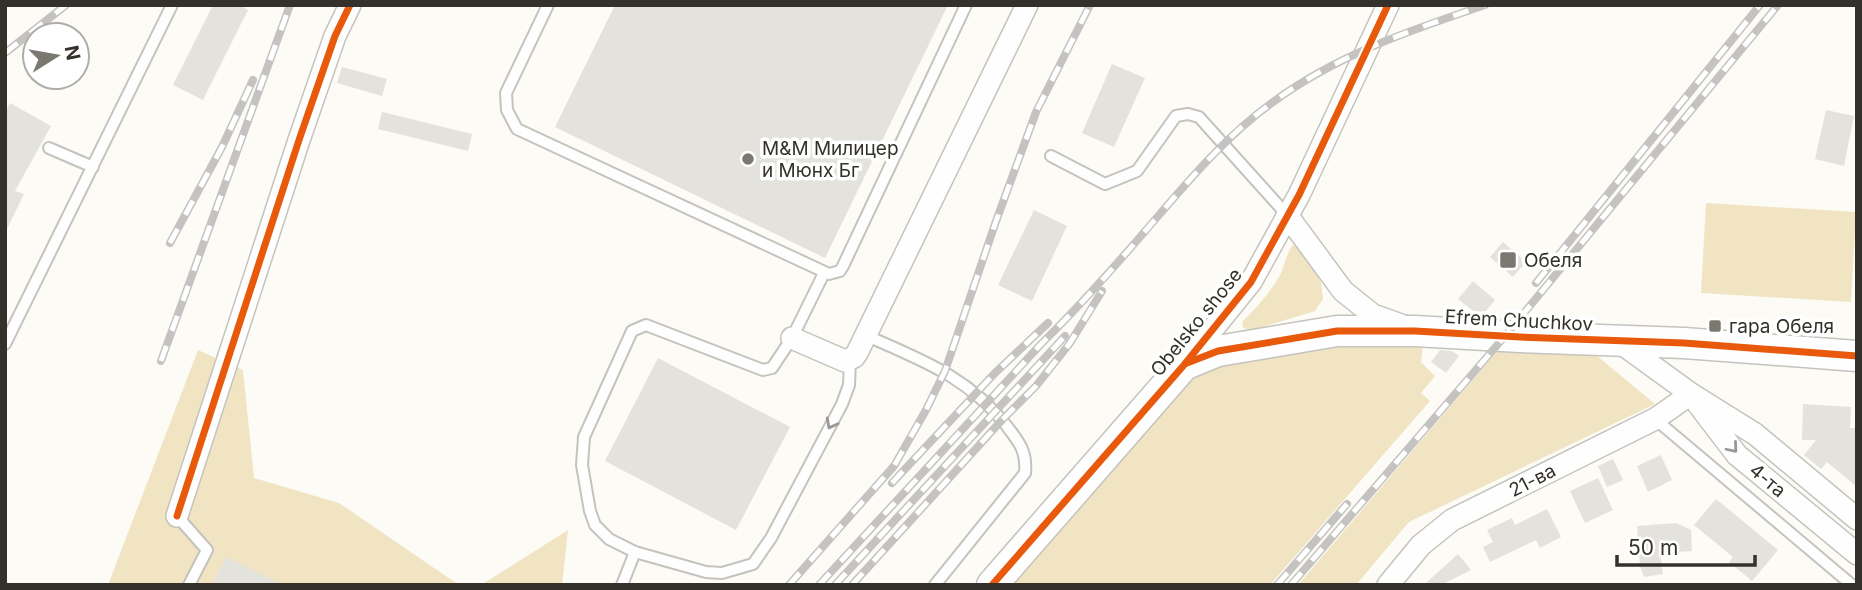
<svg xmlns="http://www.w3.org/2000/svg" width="1862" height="590" font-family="Inter,sans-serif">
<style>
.green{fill:#f0e4c3}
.building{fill:#e4e2dc}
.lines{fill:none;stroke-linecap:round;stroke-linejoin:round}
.lane-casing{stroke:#c5c3bd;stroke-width:14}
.street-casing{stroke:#c5c3bd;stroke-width:24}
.secondary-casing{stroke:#c5c3bd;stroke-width:33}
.lane{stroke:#fffefe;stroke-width:10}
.street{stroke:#fffefe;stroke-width:21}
.secondary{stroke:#fffefe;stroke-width:30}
.rail-casing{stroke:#c4c3c1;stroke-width:8}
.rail{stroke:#fff;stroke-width:5;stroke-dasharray:16;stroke-linecap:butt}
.cycleway-casing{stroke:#fff;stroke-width:11}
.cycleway{stroke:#e8590c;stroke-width:7}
.oneway{stroke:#9a9894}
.poi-dot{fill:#7a7871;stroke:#fff;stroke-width:2.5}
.labels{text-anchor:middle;stroke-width:7;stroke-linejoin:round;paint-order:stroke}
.poi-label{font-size:19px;fill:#34312a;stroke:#fff;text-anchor:start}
.street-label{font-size:19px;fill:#34312a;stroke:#fff}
</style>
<rect width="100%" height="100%" fill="#fcfbf6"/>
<g class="green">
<path d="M1706 203 1856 212 1851 302 1701 293Z"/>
<path d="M1293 245 1300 247 1321 282 1323 299 1315 311 1253 330 1243 328 1242 322C1256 308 1269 294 1279 277 1285 267 1285 255 1293 245Z"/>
<path d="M1358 338 1423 343 1421 362 1435 376 1421 393 1430 401 1270 585H1008L1194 373 1228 357Z"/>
<path d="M1500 348 1591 351 1655 404 1409 522 1356 585H1298Z"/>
<path d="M198 350 243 370 254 478 339 503 459 585H108Z"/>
<path d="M568 530 562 585H481Z"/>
</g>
<g class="building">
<path d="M213 5H240L248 10 203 100 173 85Z"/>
<path d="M615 5H948L825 258 555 127Z"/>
<path d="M1112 64 1145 78 1114 147 1082 133Z"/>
<path d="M342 67 387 79 382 96 337 83Z"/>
<path d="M10 103 51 126 15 191 24 194 5 233V112Z"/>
<path d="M1826 110 1854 116 1844 166 1815 159Z"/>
<path d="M382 112 472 134 468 151 378 129Z"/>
<path d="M1034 210 1067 226 1032 301 998 285Z"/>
<path d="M1503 242 1526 262 1513 277 1490 257Z"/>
<path d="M1473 281 1495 300 1481 317 1458 299Z"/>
<path d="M1440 350 1452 351 1459 356 1446 373 1431 362Z"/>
<path d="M658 358 790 427 736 530 605 461Z"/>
<path d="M1803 404 1851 407 1850 428H1857V487L1827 462 1821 469 1804 455 1816 440H1802Z"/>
<path d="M1661 455 1672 480 1648 492 1637 466Z"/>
<path d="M1613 459 1623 480 1607 487 1598 466Z"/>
<path d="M1598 478 1613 510 1585 523 1570 491Z"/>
<path d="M1716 499 1778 550 1752 581 1729 562 1733 557 1694 525Z"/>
<path d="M1547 509 1561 537 1540 548 1536 540 1490 562 1483 547 1493 542 1487 530 1512 518 1515 525Z"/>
<path d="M1676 523 1691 530 1692 551 1660 553 1663 574 1644 577 1640 566 1637 526Z"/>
<path d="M1458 554 1471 570 1441 585H1424Z"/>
<path d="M226 557 283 585H212Z"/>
</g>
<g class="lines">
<g class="lane-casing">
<g id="lane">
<path d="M548 5 506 93 507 110 517 129 829 274 840 271 843 266 966 5"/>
<path d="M49 148 93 167"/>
<path d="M1051 156 1105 184 1137 171 1176 116 1188 114 1199 117 1287 215"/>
<path d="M824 273 792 338 772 368 763 370 646 325 632 331 584 437 582 465 590 511 595 525 609 539 635 552 706 572 722 573 753 564 771 538 842 404 849 385 850 360"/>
<path d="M865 335C921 360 967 376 1006 425 1019 442 1027 451 1025 473L935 585"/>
<path d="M5 344 172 5"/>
<path d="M1655 419 1852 585"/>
<path d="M177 516 207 550 189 585"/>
<path d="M622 585 635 552"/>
</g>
</g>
<g class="street-casing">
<g id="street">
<path d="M1287 215 1343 291 1373 315 1401 325"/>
<path d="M792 338 845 361 854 357 857 353 1027 5"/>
<path d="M1618 341 1691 394 1755 434 1857 519"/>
<path d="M1187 361 1251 282 1299 195 1388 5"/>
<path d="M1698 404 1737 455 1857 554"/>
<path d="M177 516 299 140 335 36 350 5"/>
<path d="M1388 585 1421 545 1452 520 1655 419 1691 394"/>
</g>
</g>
<g class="secondary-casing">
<path id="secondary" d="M992 585 1184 365 1218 351 1337 331H1415L1520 337 1684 343 1857 356"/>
</g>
<use href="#lane" class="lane"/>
<use href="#street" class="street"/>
<use href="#secondary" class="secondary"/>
<g class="rail-casing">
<g id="rail">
<path d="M5 53 66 5"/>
<path d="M170 243 222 147 253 80"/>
<path d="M1536 283 1760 5"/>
<path d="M161 361 290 5"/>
<path d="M892 483 994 374 1048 323"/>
<path d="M789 585 894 466 926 410 945 371 995 224 1036 112 1090 5"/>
<path d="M819 585 1042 343C1081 305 1117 264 1153 222 1190 179 1227 135 1273 102 1337 55 1411 30 1485 5"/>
<path d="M835 585 1065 336"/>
<path d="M852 585 1002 420 1036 386 1070 343 1102 291"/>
<path d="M1277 585 1347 504"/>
<path d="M1291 585 1505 336 1778 5"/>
</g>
</g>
<use href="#rail" class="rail"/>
<g class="cycleway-casing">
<g id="cycleway">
<path d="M1187 363 1218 351 1337 331H1415L1520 337 1684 343 1857 356"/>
<path d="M177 516 299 140 335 36 350 5"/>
<path d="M992 585 1184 365 1251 282 1299 195 1388 5"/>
</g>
</g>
<use href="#cycleway" class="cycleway"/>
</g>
<defs><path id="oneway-chevron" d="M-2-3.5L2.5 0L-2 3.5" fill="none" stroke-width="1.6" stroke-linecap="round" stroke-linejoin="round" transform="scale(1.75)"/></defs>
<g class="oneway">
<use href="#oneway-chevron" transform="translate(831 424) rotate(118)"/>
<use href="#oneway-chevron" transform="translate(1733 448) rotate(50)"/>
</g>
<g class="poi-dot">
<circle cx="748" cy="159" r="7"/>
<rect x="1499" y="251" width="18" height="18" rx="3.5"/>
<rect x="1708" y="319" width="14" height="14" rx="3.5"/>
</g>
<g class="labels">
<g class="poi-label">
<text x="762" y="155">М&amp;M Mилицер<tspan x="762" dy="22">и Мюнх Бг</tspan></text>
<text x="1524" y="267">Обеля</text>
<text x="1729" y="333">гара Обеля</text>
</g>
<g class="street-label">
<text transform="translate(1519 320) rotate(3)" y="7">Efrem Chuchkov</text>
<text transform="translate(1196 322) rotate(-51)" y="7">Obelsko shose</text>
<text transform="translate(1532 480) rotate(-27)" y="7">21-ва</text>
<text transform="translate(1768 480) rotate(40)" y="7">4-та</text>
</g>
</g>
<rect width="1862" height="590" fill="none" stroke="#34312a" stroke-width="14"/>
<g transform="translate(56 56) rotate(79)"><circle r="33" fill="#ffffff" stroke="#aeadaa" stroke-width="2"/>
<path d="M0-5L12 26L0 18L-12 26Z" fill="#7a7871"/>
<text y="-10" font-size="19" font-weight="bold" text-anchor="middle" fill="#34312a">N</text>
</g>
<path d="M1617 555v10h138v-10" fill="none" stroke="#34312a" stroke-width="3.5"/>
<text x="1628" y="555" font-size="21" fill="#34312a" stroke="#ffffff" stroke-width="5" paint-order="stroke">50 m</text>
</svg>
